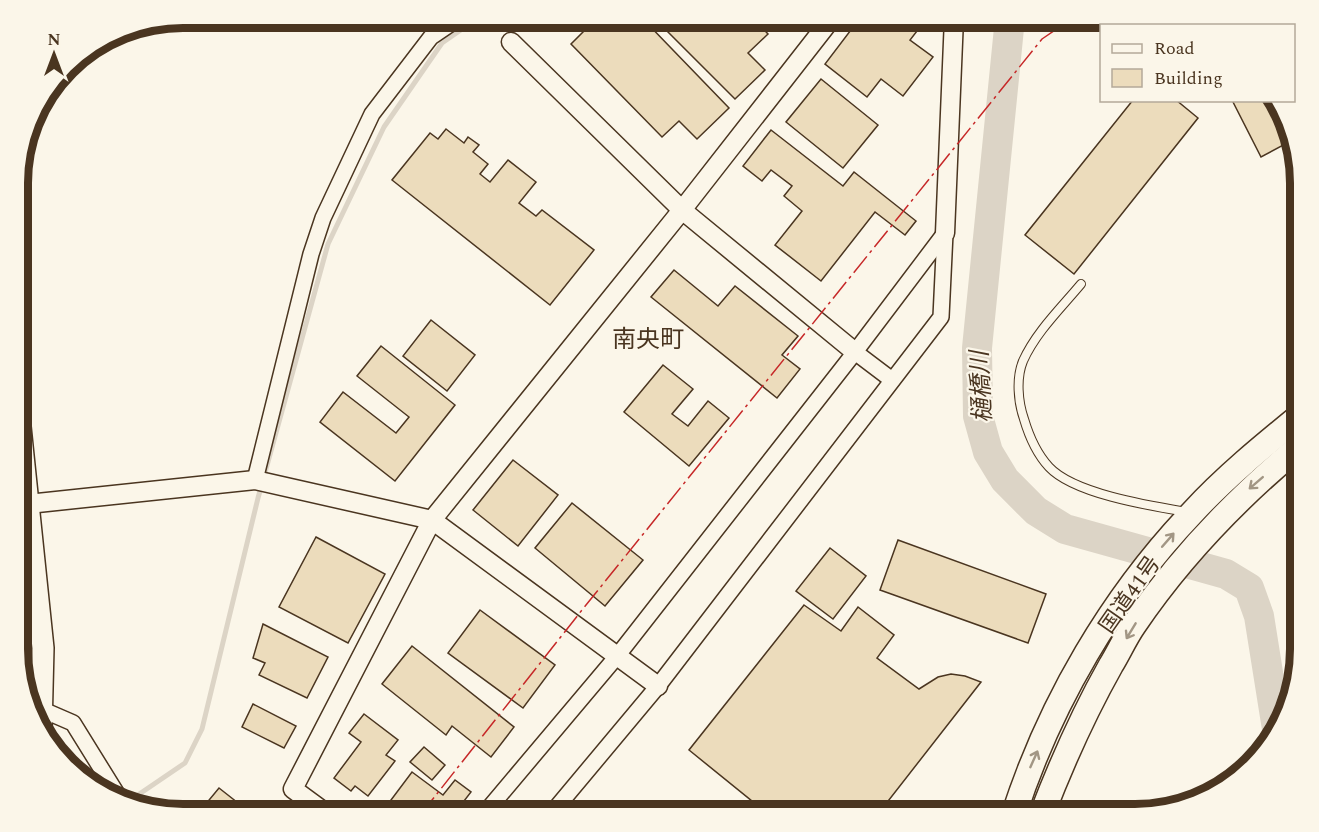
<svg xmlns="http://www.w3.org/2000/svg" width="1319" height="832" font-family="Spectral,'Noto Sans JP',serif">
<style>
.green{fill:#ede6d9;stroke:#887966;stroke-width:1.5}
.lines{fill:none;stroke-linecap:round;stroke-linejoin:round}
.stream{stroke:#dcd4c6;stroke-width:5}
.river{stroke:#dcd4c6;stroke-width:30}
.building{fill:#ecdcbc;stroke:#4a3520;stroke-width:1.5}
.service-casing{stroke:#4a3520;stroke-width:10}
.minor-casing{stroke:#4a3520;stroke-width:18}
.tertiary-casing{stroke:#4a3520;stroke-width:21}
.secondary-casing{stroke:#4a3520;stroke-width:24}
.trunk-casing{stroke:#4a3520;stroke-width:27}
.service{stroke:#fbf6e9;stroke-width:8}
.minor{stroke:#fbf6e9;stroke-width:15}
.tertiary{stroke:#fbf6e9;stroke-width:18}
.secondary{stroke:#fbf6e9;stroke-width:21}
.trunk{stroke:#fbf6e9;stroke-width:24}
.power{stroke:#c62828;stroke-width:1.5;stroke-dasharray:21 4.5 3 4.5;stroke-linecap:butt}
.oneway{stroke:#a29684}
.labels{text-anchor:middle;stroke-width:4.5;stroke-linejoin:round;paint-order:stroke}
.street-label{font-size:22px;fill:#4a3520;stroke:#fbf6e9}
.neighbourhood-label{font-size:24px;fill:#4a3520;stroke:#fbf6e9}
.water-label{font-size:24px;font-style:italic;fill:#4a3520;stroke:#fbf6e9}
.rim{fill:none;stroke:#4a3520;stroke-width:8}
</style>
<rect width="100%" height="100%" fill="#fbf6e9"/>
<path class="green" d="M19 566 30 657 27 690 19 670Z"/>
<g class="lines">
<path class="stream" d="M132 799 185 763 202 729 258 498 328 244 384 127 442 43 478 18"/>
<path class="river" d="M1010 18 977 348 978 416 988 452 1005 480 1036 511 1065 529 1226 574 1249 588 1259 616 1277 729"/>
</g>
<g class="building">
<path d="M589 18H642L729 108 697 139 679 121 662 137 571 44 593 22Z"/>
<path d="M654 18H753L768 34 748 53 765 70 735 99Z"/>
<path d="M860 18H927L910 40 933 57 903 96 881 79 867 97 825 64Z"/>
<path d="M821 79 878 125 843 168 786 122Z"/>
<path d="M1133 100H1176L1198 118 1074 274 1025 235Z"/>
<path d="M1232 100H1279L1291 141 1261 157Z"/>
<path d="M446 129 464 143 468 137 479 145 473 152 488 164 480 174 490 182 508 160 536 182 519 203 536 216 542 210 594 250 550 305 392 180 430 133 438 139Z"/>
<path d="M771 130 843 186 854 172 916 221 905 235 875 212 821 281 775 245 802 211 784 196 792 186 771 170 762 181 743 166Z"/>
<path d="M674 270 718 306 735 286 798 336 782 355 800 369 777 398 651 297Z"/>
<path d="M431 320 475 355 447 391 403 356Z"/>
<path d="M381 346 455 405 395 481 320 422 343 392 396 433 409 417 357 376Z"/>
<path d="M663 365 693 389 672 414 688 426 708 401 729 418 689 466 624 412Z"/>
<path d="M513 460 558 495 518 546 473 510Z"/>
<path d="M572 503 643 560 605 606 535 548Z"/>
<path d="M316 537 385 574 348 643 279 607Z"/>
<path d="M898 540 1046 594 1028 643 880 590Z"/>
<path d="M830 548 866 576 833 619 796 591Z"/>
<path d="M804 605 841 631 858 607 894 635 877 658 919 689 938 677 951 674 965 676 981 682 878 814H768L689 750Z"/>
<path d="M480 610 555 665 523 708 448 653Z"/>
<path d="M263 624 328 657 307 698 259 675 265 663 253 658Z"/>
<path d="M412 646 514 727 491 757 452 726 446 735 382 684Z"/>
<path d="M253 704 296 726 284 748 242 727Z"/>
<path d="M364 714 398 740 386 755 395 761 368 796 355 786 351 791 334 778 361 742 349 733Z"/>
<path d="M424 747 445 765 432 780 410 762Z"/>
<path d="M412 772 443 795 455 780 471 792 454 814H384L382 812Z"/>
<path d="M219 788 252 814H200V811Z"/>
</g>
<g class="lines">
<g class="service-casing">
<path id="service" d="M1081 284C1061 308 1036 332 1023 361 1016 378 1018 402 1024 419 1029 436 1037 454 1049 467 1074 494 1151 506 1187 512"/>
</g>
<g class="minor-casing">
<g id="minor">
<path d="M396 18 429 21"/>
<path d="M855 352 892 380"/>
<path d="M255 480 311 254 323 218 372 114 431 37 459 18"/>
<path d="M43 710 73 723 117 794"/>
<path d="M484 814 618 655 855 352 945 233"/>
<path d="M551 814 658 686 941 317 945 233"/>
</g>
</g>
<g class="tertiary-casing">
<g id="tertiary">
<path d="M511 42 682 210 855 352"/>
<path d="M945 233 954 18"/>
<path d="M28 504 255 480 432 520 658 686"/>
<path d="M327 814 293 789 432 520 682 210 832 18"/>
</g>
</g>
<g class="secondary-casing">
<path id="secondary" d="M19 417 43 648 41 729"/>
</g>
<g class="trunk-casing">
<g id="trunk">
<path d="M1014 814C1050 703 1112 597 1192 513 1225 477 1263 446 1301 415"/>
<path d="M1042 814C1062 762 1084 713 1111 665 1119 652 1125 638 1134 625 1180 557 1237 498 1301 445"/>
</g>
</g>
<use href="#service" class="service"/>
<use href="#minor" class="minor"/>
<use href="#tertiary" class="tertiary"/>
<use href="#secondary" class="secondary"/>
<use href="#trunk" class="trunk"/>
<path class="power" d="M421 814 582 610 1042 39 1073 18"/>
</g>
<defs><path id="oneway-shaft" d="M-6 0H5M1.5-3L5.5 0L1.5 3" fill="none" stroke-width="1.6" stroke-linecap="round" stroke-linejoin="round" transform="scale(1.5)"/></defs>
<g class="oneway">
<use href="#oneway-shaft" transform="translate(1256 483) rotate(139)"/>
<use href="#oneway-shaft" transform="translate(1168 540) rotate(-49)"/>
<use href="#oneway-shaft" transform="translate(1131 631) rotate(121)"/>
<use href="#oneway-shaft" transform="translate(1034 759) rotate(-66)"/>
</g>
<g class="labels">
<g class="street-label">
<text transform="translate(1129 594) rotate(-55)" y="8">国道41号</text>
</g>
<g class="neighbourhood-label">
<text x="648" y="347">南央町</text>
</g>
<g class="water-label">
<text transform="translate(981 387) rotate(-93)" y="8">樋橋川</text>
</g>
</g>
<path d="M0 0H1319V832H0ZM183 28H1135A155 155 0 0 1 1290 183V649A155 155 0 0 1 1135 804H183A155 155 0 0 1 28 649V183A155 155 0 0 1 183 28Z" fill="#fbf6e9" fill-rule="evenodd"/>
<path class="rim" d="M183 28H1135A155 155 0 0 1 1290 183V649A155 155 0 0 1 1135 804H183A155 155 0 0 1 28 649V183A155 155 0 0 1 183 28Z"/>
<rect x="1100" y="24" width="195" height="78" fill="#fbf6e9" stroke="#b4a999" stroke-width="1.5"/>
<rect x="1112" y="44" width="30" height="9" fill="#fbf6e9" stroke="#b4a999" stroke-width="1.5"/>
<text x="1154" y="54" font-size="18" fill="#4a3520">Road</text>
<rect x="1112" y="69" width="30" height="18" fill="#ecdcbc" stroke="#b4a999" stroke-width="1.5"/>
<text x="1154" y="84" font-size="18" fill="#4a3520">Building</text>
<g transform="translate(54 54)" stroke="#fbf6e9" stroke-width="4.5" paint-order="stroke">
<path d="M0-4.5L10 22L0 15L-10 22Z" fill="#4a3520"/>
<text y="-9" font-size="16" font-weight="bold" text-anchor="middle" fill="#4a3520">N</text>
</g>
</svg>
